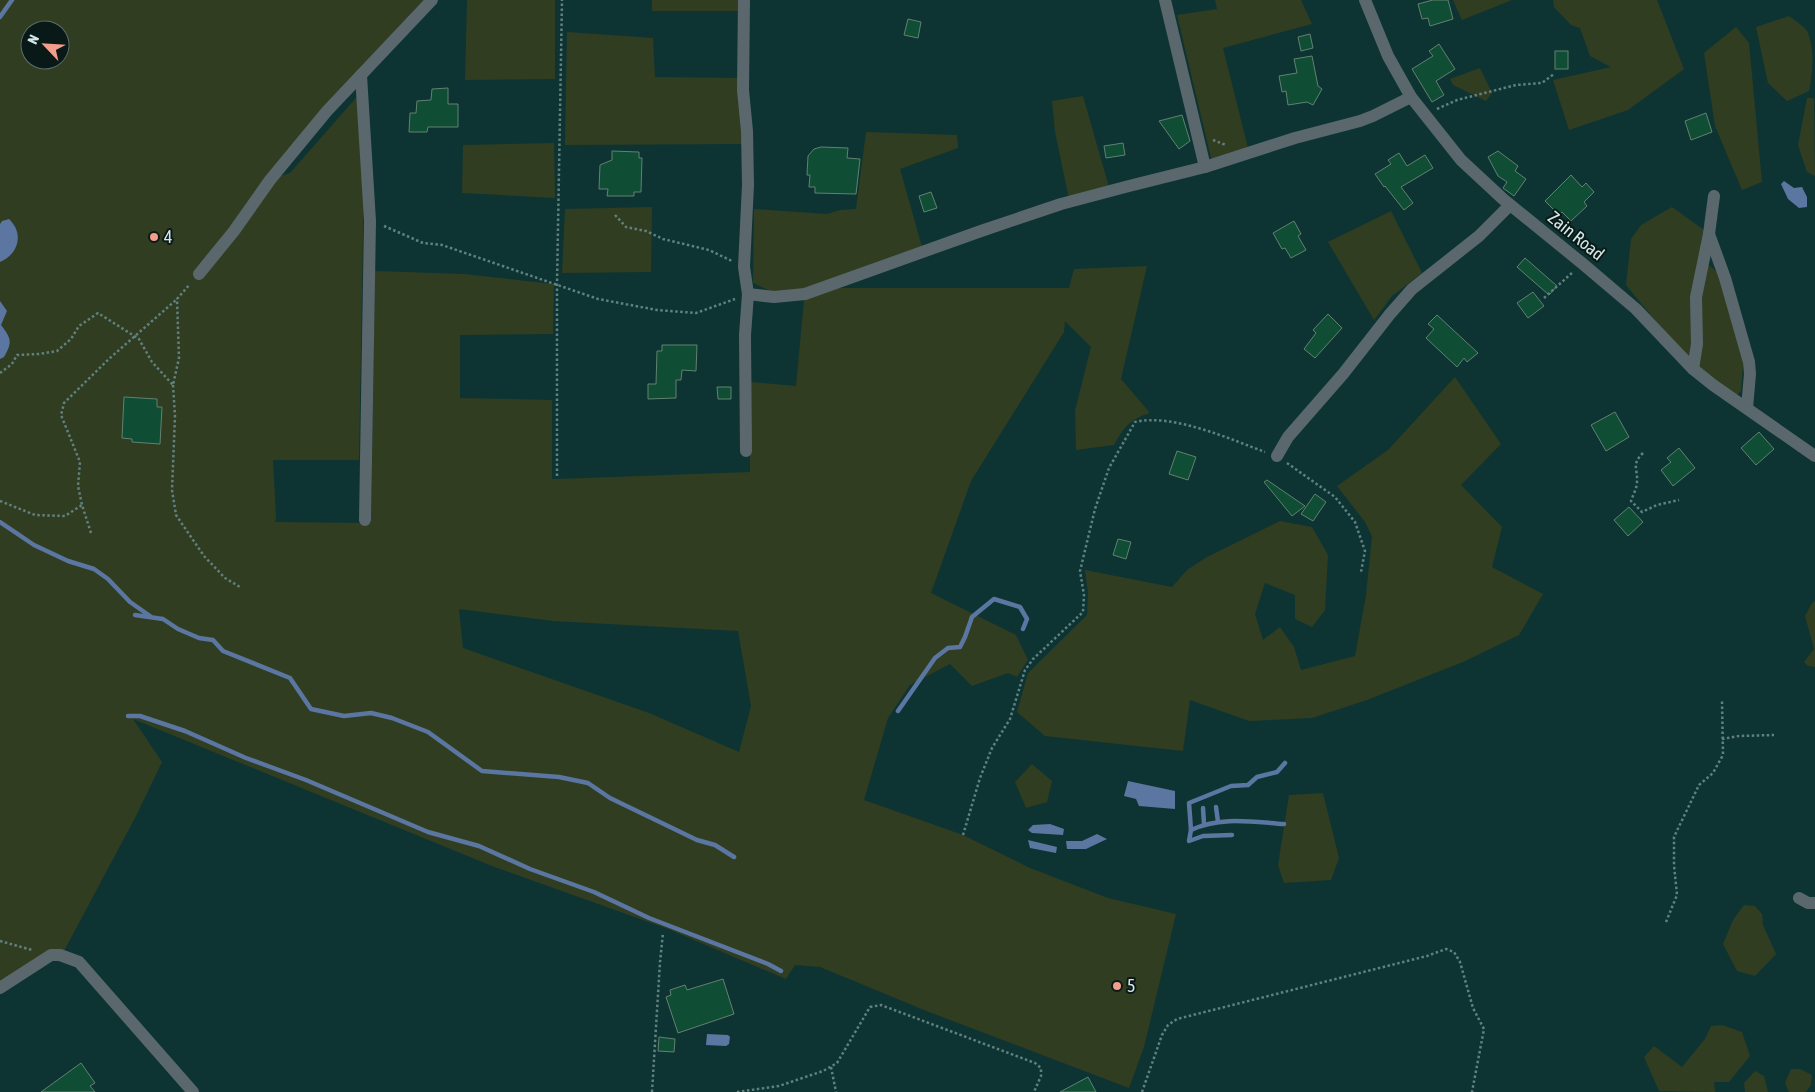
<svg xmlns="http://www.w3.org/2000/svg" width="1815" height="1092" font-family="'Asap Condensed',sans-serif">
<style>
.green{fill:#303d21;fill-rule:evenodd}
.water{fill:#5a76a1}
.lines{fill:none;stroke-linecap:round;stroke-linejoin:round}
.stream{stroke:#5a76a1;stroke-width:4.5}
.building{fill:#0f4d34;stroke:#638171}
.path{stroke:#61807f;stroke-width:2.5;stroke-dasharray:2.5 2.5;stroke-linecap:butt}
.minor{stroke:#5a686e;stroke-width:12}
.poi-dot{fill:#f49d8c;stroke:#091918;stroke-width:2}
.labels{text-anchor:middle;stroke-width:4;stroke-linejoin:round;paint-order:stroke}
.street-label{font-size:18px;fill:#d4e8e7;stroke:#091918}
.poi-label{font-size:18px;fill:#d4e8e7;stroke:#091918;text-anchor:start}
</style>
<rect width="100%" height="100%" fill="#0d3433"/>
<g class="green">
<path d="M0 0H424L276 177 290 173 362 91 364 178 359 460H273L276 517 275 522 371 523 375 271 464 274 554 284 553 334 460 335V398L552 400V479H557L750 472V382L796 386 804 300 838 288H1069L1074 269 1147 266 1121 379 1150 413C1130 419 1124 427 1114 445L1076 450 1075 411 1091 347 1065 321 1064 332 971 481 931 593 1016 635 1028 660 1017 677 1008 673 972 686 950 664 910 685 888 718 864 800 963 835 1030 868 1108 898 1176 914 1144 1047 1129 1088 929 1012 820 967 795 965 786 979 668 929 492 866 133 719 162 762 136 816 64 951 0 985ZM30 30H60V60H30ZM459 609 553 621 738 631 751 706 739 752 649 713 463 648Z"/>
<path d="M467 0H555V79L465 80Z"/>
<rect x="652" y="0" width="89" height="11"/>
<path d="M1215 0H1301L1312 24 1223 48 1248 148 1212 162 1177 15 1217 9Z"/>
<path d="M1453 0H1512L1462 20Z"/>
<path d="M1553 0H1657L1684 69 1628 110 1569 130 1553 80 1611 67 1590 56 1580 28 1571 25 1554 7Z"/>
<path d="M1789 16C1795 21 1803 25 1807 31 1815 48 1813 72 1809 91L1787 101 1768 83 1756 27Z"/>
<path d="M1736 27 1749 43 1762 182 1742 190 1715 126 1704 53Z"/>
<path d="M567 32 653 38 655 77 743 78 742 144 565 145Z"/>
<path d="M1480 68 1492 93 1486 101 1453 85 1450 79Z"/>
<path d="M1083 96 1109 187 1069 199 1055 132 1052 101Z"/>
<path d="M1807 98H1814L1815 176 1807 172 1798 145Z"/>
<path d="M866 132 957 135 958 148 900 169 922 247 817 287 779 295 753 283 754 209 827 214 840 210 856 209Z"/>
<path d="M554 143 555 198 462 193 463 145Z"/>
<path d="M652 207 651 272 562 273 565 209Z"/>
<path d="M1672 207 1704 230 1699 257 1724 278 1744 350 1741 391 1733 399 1683 354 1626 285 1631 239 1641 225Z"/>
<path d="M1391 211 1422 273 1392 296 1374 320 1328 242Z"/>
<path d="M1455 377 1501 444 1461 485 1502 527 1492 567 1543 594 1519 635 1463 662 1367 700 1312 718 1249 721 1190 700 1183 751 1045 736 1017 712 1028 673 1087 615 1088 593 1085 570 1172 587 1187 570 1207 557 1280 521 1312 527 1328 555 1325 610 1312 627 1295 619V595L1265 583 1255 614 1263 640 1280 627 1294 647 1301 670 1355 656 1366 595 1372 536 1365 522 1337 486 1388 450Z"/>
<path d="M1815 601V667L1808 666 1804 662 1814 649 1805 616 1812 603Z"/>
<path d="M1032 764 1052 781 1047 802 1026 808 1015 782Z"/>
<path d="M1323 793 1339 858 1331 880 1284 883 1278 865 1289 795Z"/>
<path d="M1744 905 1755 906 1762 914 1763 925 1776 954 1755 976 1737 971 1723 944 1733 920Z"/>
<path d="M1722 1025 1742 1032 1750 1056 1729 1082H1714L1715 1092 1659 1091 1644 1057 1654 1046 1682 1067 1705 1039 1711 1026Z"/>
<path d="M1791 1069H1800L1812 1075 1811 1085 1806 1092H1789L1785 1083Z"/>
<path d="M1755 1071 1764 1076 1768 1092H1745L1744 1083Z"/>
</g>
<g class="water">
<path d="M1784 181 1794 188 1802 187 1807 197V207L1799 208 1788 199 1781 184Z"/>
<path d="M9 219C24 233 19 254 0 262V224L2 221Z"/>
<path d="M0 301 7 311 1 325C11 338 13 342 4 357L0 359Z"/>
<path d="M1128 781 1175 791V809L1139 806 1136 799 1124 796Z"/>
<path d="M1050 824 1064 829 1063 835 1032 833 1028 830 1033 825Z"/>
<path d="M1097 834 1107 839 1086 849H1067L1066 841H1082Z"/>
<path d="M1028 840 1057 847 1056 853 1030 848Z"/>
<path d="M707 1034 728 1035 730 1037 729 1044 726 1046 706 1045Z"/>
</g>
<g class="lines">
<g class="stream">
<path d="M0 17 12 0"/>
<path d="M0 522 34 545 68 561 94 569 108 579 130 602 150 616"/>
<path d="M135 615 163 619 178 629 199 638 213 640 223 651 290 678 311 709 344 716 371 713 392 718 428 732 482 771 559 777 588 783 610 798 697 840 715 845 734 857"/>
<path d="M898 711 935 658 948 648 960 647 965 637 972 617 994 599 1020 607 1027 619 1023 629"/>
<path d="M128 716H140L185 731 246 758 306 780 428 832 479 846 530 869 594 892 649 918 768 964 781 971"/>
<path d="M1216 807 1218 822"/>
<path d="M1203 808 1204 824"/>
<path d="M1191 830 1189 803 1231 786 1248 785 1257 777 1277 772 1285 763"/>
<path d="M1232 835 1203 836 1189 841 1191 830C1220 816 1253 822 1284 824"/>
</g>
</g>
<g class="building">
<path d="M1433 0H1448L1453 19 1430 26 1428 18 1422 19 1418 4Z"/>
<path d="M908 19 921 22 918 38 904 35Z"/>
<path d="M1310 34 1313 48 1301 51 1298 37Z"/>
<path d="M1439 44 1455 69 1436 81 1444 95 1432 102 1412 69 1433 56 1429 51Z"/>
<rect x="1555" y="51" width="13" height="18"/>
<path d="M1312 56 1318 86 1322 89 1313 105 1307 102 1288 105 1286 91 1282 92 1279 76 1297 73 1294 59Z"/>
<path d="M448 88V104H458V127H428L427 132H409L410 113H416L417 101 431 100 432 89Z"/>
<path d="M1706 113 1712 132 1691 140 1685 121Z"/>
<path d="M1182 115 1190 141 1179 149 1159 121Z"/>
<path d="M1123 143 1125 155 1106 158 1104 146Z"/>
<path d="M821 147 848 148 847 158 860 159 856 194 815 193V187H809L810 175H807L808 156 814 149Z"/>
<path d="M612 151 639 152V158H642L641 192H634V196H607L608 189H599L600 165 612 160Z"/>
<path d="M1498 151 1518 166 1515 171 1526 179 1514 196 1503 188 1507 182 1498 176 1488 157Z"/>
<path d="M1399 153 1407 166 1425 155 1433 168 1401 187 1413 203 1404 210 1385 186 1384 187 1375 174 1391 164 1388 160Z"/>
<path d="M1571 175 1582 187 1586 183 1594 192 1584 202 1587 206 1571 221 1562 212 1559 215 1545 201Z"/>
<path d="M931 192 937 208 924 212 919 196Z"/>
<path d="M1294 221 1301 234 1298 236 1306 250 1291 258 1285 248 1282 249 1273 233Z"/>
<path d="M1525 258 1557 286 1549 295 1517 267Z"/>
<path d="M1533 292 1544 306 1528 318 1517 303Z"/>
<path d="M1328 314 1342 328 1315 358 1304 349 1316 333 1313 330Z"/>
<path d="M1437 315 1478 353 1467 362 1464 358 1457 367 1426 338 1434 329 1428 324Z"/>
<path d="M662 345H697L696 371 682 370 681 380H676V398L648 399V384H656L657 351H662Z"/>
<path d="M717 387H731V399H718Z"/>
<path d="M124 397 157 399V407H162L160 444 132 442V439L122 438Z"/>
<path d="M1615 412 1629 437 1606 451 1591 425Z"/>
<path d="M1759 432 1774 449 1756 465 1741 448Z"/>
<path d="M1679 448 1695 468 1673 486 1661 470 1671 462 1667 458Z"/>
<path d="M1177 451 1196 457 1188 480 1169 474Z"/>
<path d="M1267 480 1305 506 1292 516 1264 482Z"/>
<path d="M1315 494 1326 502 1313 521 1301 514Z"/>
<path d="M1629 507 1643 522 1628 536 1614 520Z"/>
<path d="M1118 539 1131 542 1126 559 1113 555Z"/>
<path d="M723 979 734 1014 678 1033 666 997 671 995 670 990 685 985 687 990Z"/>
<path d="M659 1037 675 1039 674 1052 658 1051Z"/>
<path d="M81 1063 95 1083 90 1086 95 1092H41Z"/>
<path d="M1088 1077 1096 1092H1060Z"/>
</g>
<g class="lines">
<g class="path">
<path d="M1437 109 1457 100 1516 85 1542 83 1554 74"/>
<path d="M1213 140 1226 145"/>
<path d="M615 215 626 227 646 231 663 239 709 250 732 261"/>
<path d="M384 226 423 243 442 245 598 299 657 310 696 313 735 299"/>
<path d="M1544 298 1573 272"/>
<path d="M0 373 12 364 17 355 39 354 57 351 71 339 79 326 98 313 139 339 152 362 173 385 179 358 177 299 190 284"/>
<path d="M173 385 175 416 172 490 176 515 204 556 225 578 240 587"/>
<path d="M1643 453C1631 465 1638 468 1637 482 1637 488 1633 495 1631 501L1642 512 1657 505 1679 500"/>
<path d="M1287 463 1335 497 1355 522 1365 551 1361 572"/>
<path d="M557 476V284L562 0"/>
<path d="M0 501 35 515 65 516 82 505"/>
<path d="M91 533 82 505 78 486 80 462 61 415 64 403 110 358 176 300"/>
<path d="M1722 739 1739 736 1774 735"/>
<path d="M963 835 980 778 992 748 1010 719 1025 670 1033 659 1083 612 1084 595 1080 571 1095 509 1109 468 1135 422C1172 413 1230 439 1265 452"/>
<path d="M1666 922 1677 895 1674 865V837L1699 785 1713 773 1723 755 1722 700"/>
<path d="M0 941 32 950"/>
<path d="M831 1067 836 1092"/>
<path d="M652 1092 660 962 663 933"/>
<path d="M737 1092 779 1086 823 1071 837 1063 870 1007 881 1005 1035 1063 1041 1068V1076L1034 1092"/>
<path d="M1142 1092 1162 1035 1168 1025 1177 1019 1427 956 1446 949 1454 952 1460 962 1473 1008 1484 1029 1472 1092"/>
</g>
<g class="minor">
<path d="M744 0 743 90 747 131 748 185 744 267 748 294 745 335 746 451"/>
<path d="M1165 0 1205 167"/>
<path d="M1365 0 1388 56 1411 97 1461 160 1503 199 1583 264 1636 309 1693 369 1713 385 1815 456"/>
<path d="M361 75 370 221 365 520"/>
<path d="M1709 234 1725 278 1749 362 1750 374 1747 408"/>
<path d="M199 274 234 231 270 180 327 111 432 0"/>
<path d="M748 294 774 297 805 294 981 231 1061 204 1129 186 1205 167 1295 138 1360 121 1373 116 1411 97"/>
<path d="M1693 369 1697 344 1696 297 1709 234 1714 196"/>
<path d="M1277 456 1288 437 1343 374 1390 314 1412 289 1479 236 1510 205"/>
<path d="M1799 898 1808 903H1815"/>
<path d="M0 988 51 955H60L79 962 193 1092"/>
</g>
</g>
<g class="poi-dot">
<circle cx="154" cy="237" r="5"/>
<circle cx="1117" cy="986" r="5"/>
</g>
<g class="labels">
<g class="street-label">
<text transform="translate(1576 236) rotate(39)" y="6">Zain Road</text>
</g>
<g class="poi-label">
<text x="164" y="243">4</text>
<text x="1127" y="992">5</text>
</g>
</g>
<g transform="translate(45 45) rotate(295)"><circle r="24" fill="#091918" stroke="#5a6c6b"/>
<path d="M0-4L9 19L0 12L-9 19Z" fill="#f49d8c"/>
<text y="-8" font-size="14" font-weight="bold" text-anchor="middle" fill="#d4e8e7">N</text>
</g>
</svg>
